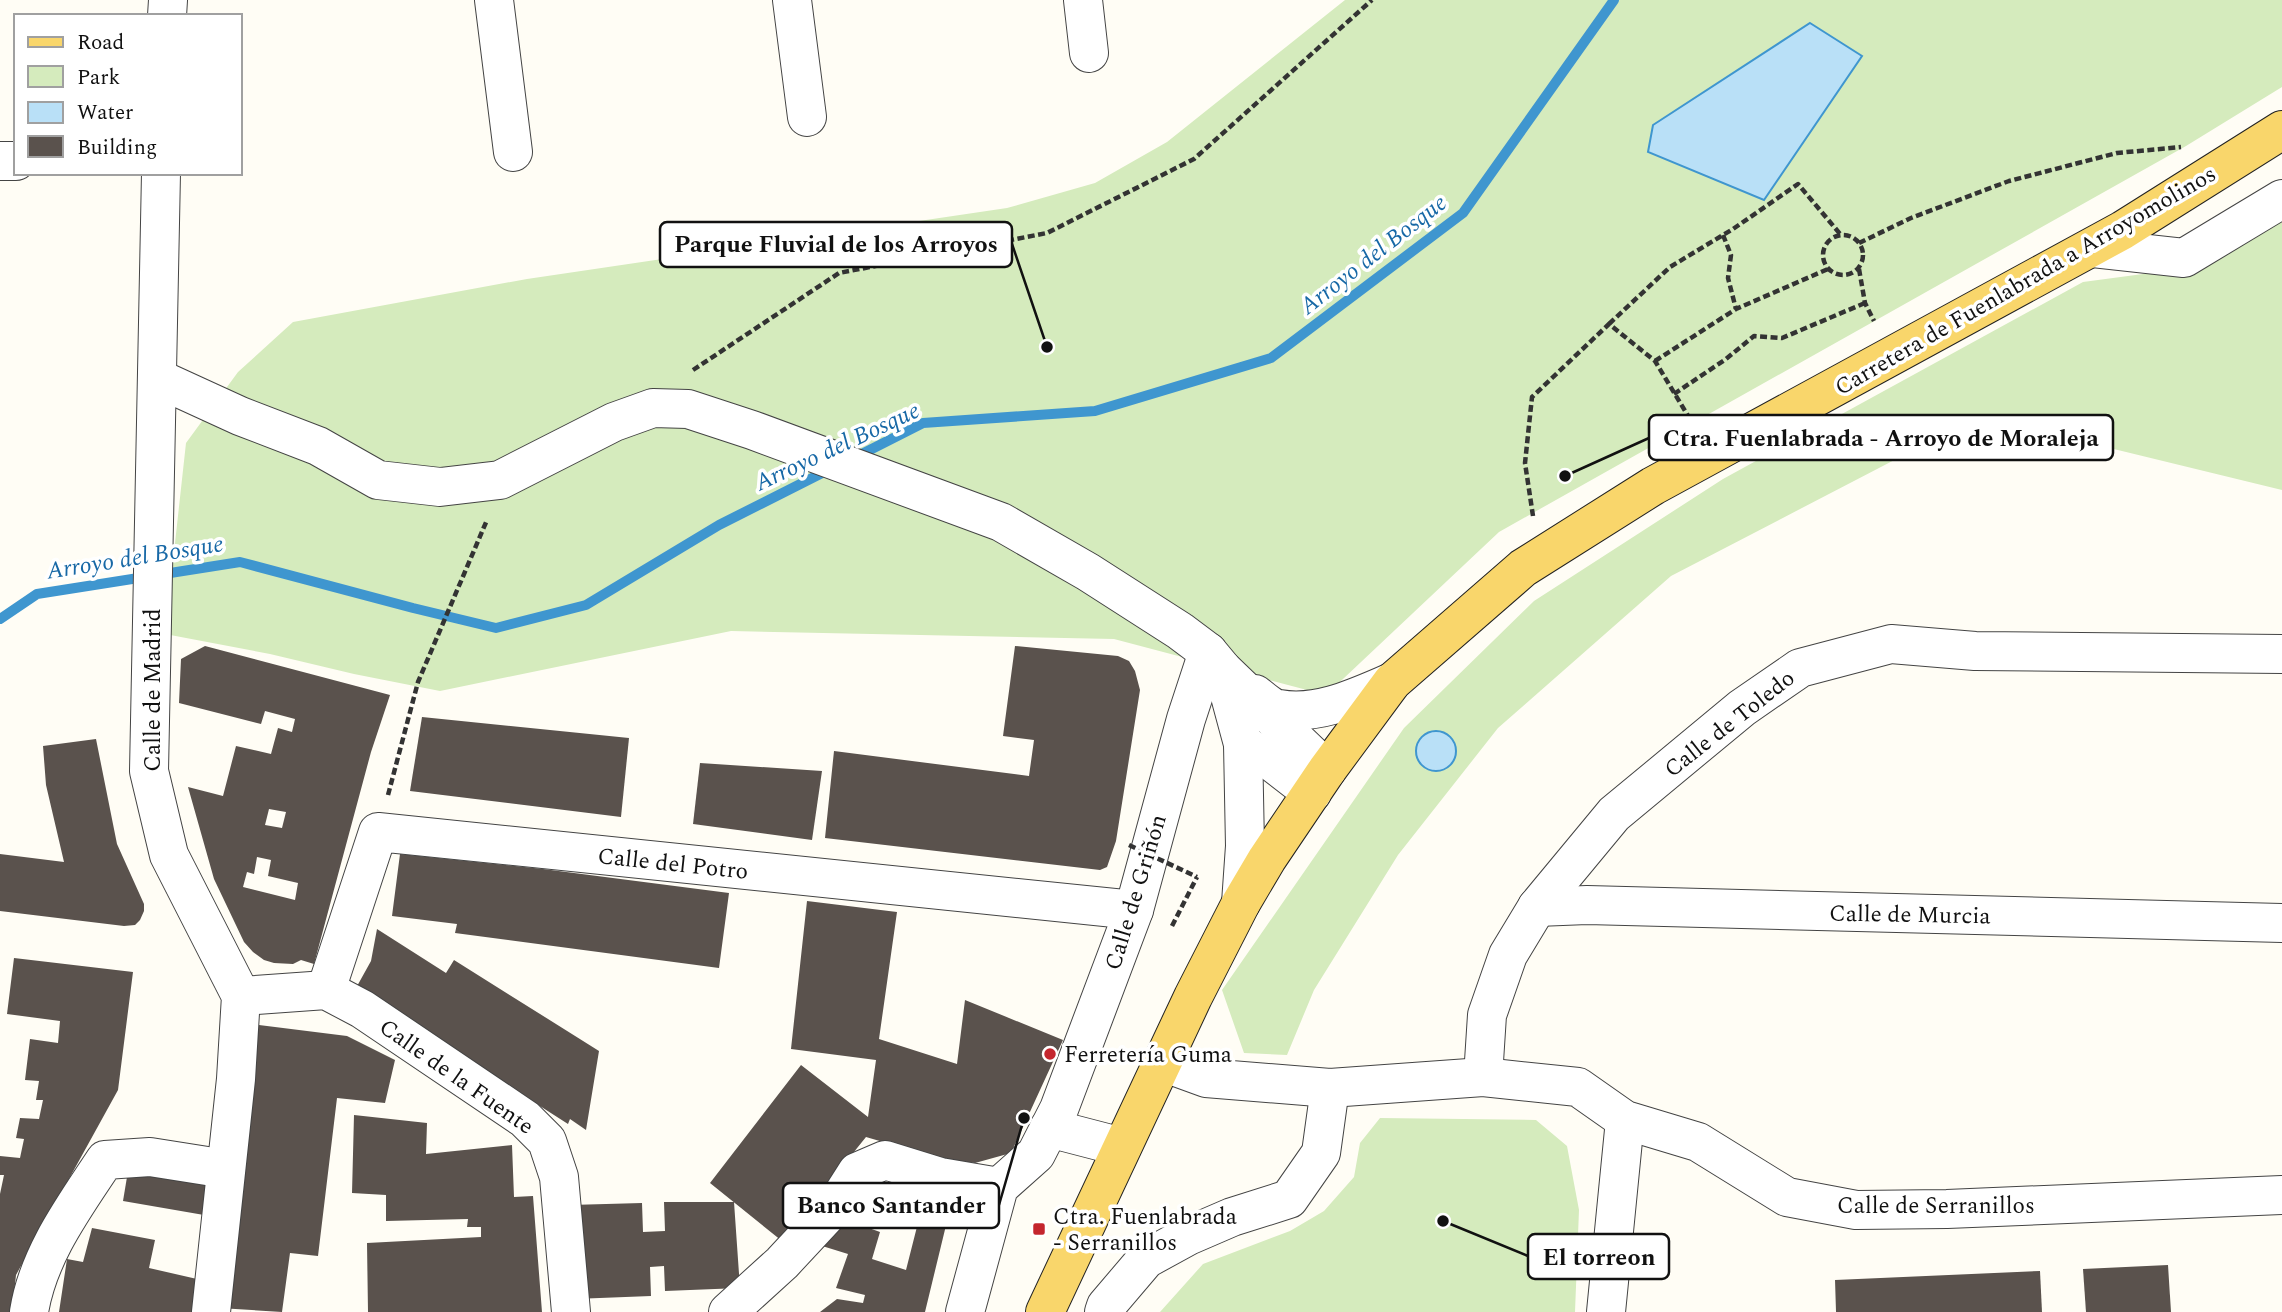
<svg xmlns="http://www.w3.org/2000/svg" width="2282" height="1312" font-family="Spectral,serif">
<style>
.green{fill:#d5ebbd}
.water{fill:#b9e0f7;stroke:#3f96cf;stroke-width:2}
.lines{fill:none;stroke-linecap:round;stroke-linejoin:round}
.stream{stroke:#3f96cf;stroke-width:10}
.building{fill:#5a524d;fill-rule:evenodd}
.minor-casing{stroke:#444;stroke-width:40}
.major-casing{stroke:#222;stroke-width:40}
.path{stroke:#333;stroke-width:4.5;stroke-dasharray:7 3.5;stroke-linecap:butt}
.minor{stroke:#fff;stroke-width:38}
.major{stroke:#f9d66b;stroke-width:38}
.path-bridge{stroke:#333;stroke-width:4.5;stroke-dasharray:7 3.5;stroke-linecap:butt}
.poi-dot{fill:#c4262e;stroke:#fff;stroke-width:2.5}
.labels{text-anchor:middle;stroke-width:7;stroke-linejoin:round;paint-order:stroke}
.street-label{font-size:23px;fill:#111;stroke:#fff}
.poi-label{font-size:23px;fill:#111;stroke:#fff;text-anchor:start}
.water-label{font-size:24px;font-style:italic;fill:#1768a6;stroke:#fff}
.leader{fill:none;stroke:#111;stroke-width:2.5}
.callout-dot{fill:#111;stroke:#fff;stroke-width:2.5}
.callout{fill:#fff;stroke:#111;stroke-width:2.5}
.callout-label{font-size:24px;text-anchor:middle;font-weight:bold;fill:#111}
</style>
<rect width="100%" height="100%" fill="#fffdf5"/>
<g class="green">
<path d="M1345 0H2282V87L2186 146 1499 532 1326 695 1114 639 731 631 440 691 354 674 270 654 165 634 186 443 238 372 293 322 527 279 1007 208 1095 183 1167 142Z"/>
<path d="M2282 212V490L2044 432 1931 441 1671 576 1498 728 1398 855 1314 990 1287 1055 1244 1053 1222 990 1404 728 1534 601 1723 479 2083 282 2203 266Z"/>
<path d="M1380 1118 1536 1120 1567 1146 1579 1210 1575 1312H1160L1203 1264 1290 1231 1324 1211 1354 1177 1360 1143Z"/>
</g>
<g class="water">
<path d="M1810 23 1862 56 1764 200 1648 152 1653 125Z"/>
<circle cx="1436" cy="751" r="20"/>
</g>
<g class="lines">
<g class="stream">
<path d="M854 458 923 423 1095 411 1271 358 1463 213 1614 0"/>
<path d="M0 619 37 594 240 562 413 608 496 628 586 605 719 525 830 469"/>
</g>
</g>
<g class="building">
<path d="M205 646 390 695 371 752 314 964 301 960 293 964 274 963 264 960 253 952 244 942 214 879 188 787 223 796 236 746 271 754 278 728 292 732 295 719 265 711 261 724 179 703 181 659ZM269 809 286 812 282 828 265 825ZM257 857 271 860 268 876 298 883 295 900 243 887 247 872 254 874Z"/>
<path d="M1015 646 1118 656 1129 661 1135 671 1140 690 1116 841 1107 867 1100 870 825 838 834 751 1029 776 1034 740 1003 736Z"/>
<path d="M422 717 629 738 621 817 410 791Z"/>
<path d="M96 739 117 844 144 904V911L140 920 135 925 124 926 0 911V854L64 862 46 785 43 746Z"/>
<path d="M700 763 822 771 812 840 693 824Z"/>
<path d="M400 854 543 869 729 893 719 968 455 933 457 924 392 916Z"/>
<path d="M807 901 897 912 879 1039 957 1064 965 1000 1063 1040 1011 1153 975 1163 938 1158 866 1137 782 1241 710 1183 801 1065 868 1117 876 1060 791 1049Z"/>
<path d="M377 929 446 973 454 960 599 1051 586 1130 570 1119 568 1124 356 988 371 961Z"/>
<path d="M14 958 133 972 118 1090 16 1275 12 1312H0V1194L4 1175H0V1156L20 1158 24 1139 16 1138 20 1118 39 1119 43 1100H36L39 1081 25 1080 30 1039 58 1043 60 1021 7 1014Z"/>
<path d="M259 1025 347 1036 395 1060 385 1103 337 1098 318 1256 290 1253 282 1312 219 1308Z"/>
<path d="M354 1115 427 1123 426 1154 512 1145 514 1197 533 1196 542 1312H368L367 1243 481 1237V1227H467L468 1219 386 1221V1195L352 1193Z"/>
<path d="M128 1171 211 1180 204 1215 123 1201Z"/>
<path d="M664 1202H734L740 1288 665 1291 664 1266 650 1267 651 1296 574 1299 570 1205 642 1203 643 1232 665 1231Z"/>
<path d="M922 1207 949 1213 925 1312H820L837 1299 863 1303 865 1295 836 1288 848 1254 819 1245 841 1218 880 1232 872 1259 906 1270Z"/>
<path d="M92 1228 155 1240 149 1268 197 1279 192 1312H59L67 1259 83 1262Z"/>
<path d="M2168 1265 2171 1312H2086L2083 1269Z"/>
<path d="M2040 1271 2042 1312H1836L1835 1280Z"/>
</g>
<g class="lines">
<g class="minor-casing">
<g id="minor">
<path d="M494 0 513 152"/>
<path d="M792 0 807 117"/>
<path d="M1083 0 1089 53"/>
<path d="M167 16 168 0"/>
<path d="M0 161H16"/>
<path d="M161 173 149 771 169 855 241 996 236 1079 211 1312"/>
<path d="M2093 248 2184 258 2282 199"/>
<path d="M157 378 240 416 318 446 378 480 440 487 500 480 614 422 653 408 688 409 752 430 1001 522 1088 572 1180 631 1208 652 1223 670 1327 770"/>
<path d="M1223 670 1243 744 1245 846 1241 903"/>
<path d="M1255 694C1262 699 1271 708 1279 709 1318 716 1357 697 1392 682"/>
<path d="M1243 744 1268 759 1312 793"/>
<path d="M1537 907 1587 905 2282 923"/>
<path d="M326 990 378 832 1134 910"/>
<path d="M241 996 326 990 362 1009 525 1119 547 1141 559 1177 571 1312"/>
<path d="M1162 1062 1206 1078 1330 1088 1483 1077 1578 1087 1625 1120 1698 1142 1787 1197 1856 1210 1947 1209 2282 1195"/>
<path d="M1483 1077 1487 1015 1508 955 1537 907 1614 814 1742 708 1800 668 1891 644 1975 651 2282 654"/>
<path d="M1049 1128 1122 1147"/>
<path d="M29 1312C38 1255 74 1207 105 1160L150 1157 226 1169"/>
<path d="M728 1312 782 1263 836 1205 857 1172 885 1160 940 1177 999 1187"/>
<path d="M965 1312 999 1187 1036 1154 1059 1109 1134 910 1186 719 1208 652"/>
<path d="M1104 1312 1106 1306 1146 1259 1188 1236 1232 1217 1289 1199 1321 1153 1330 1088"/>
<path d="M1606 1312 1625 1120"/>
</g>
</g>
<g class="major-casing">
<path id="major" d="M1045 1312 1193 997 1241 903 1267 859 1327 770 1392 682 1523 568 1653 486 2123 230 2282 130"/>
</g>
<g class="path">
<circle cx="1843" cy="255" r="20"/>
<path d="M1723 235 1731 255 1728 278 1736 309"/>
<path d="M1859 243 1911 218 2009 181 2117 153 2181 147"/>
<path d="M1859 269 1865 303 1874 321"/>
<path d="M1609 324 1670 267 1733 229 1798 184 1841 235"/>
<path d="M1655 361 1736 309 1828 269"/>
<path d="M693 370 839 273 1047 233 1194 159 1372 0"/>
<path d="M1674 394 1726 359 1754 336 1782 338 1865 303"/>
<path d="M1533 516 1525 463 1532 397 1609 324 1655 361 1693 424"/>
<path d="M388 795 418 682 487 520"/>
<path d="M1172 926 1197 877"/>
</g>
<use href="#minor" class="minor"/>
<use href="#major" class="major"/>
<path class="path-bridge" d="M1129 845 1197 877"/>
</g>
<g class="poi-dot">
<circle cx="1050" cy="1054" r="7"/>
<rect x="1032" y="1222" width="14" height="14" rx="3.5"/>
</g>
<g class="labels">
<g class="street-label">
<text transform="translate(2025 280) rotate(-30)" y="8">Carretera de Fuenlabrada a Arroyomolinos</text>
<text transform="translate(152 690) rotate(-90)" y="8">Calle de Madrid</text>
<text transform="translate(1729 723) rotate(-38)" y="8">Calle de Toledo</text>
<text transform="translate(673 863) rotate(6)" y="8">Calle del Potro</text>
<text transform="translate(1135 892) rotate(-73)" y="8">Calle de Griñón</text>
<text transform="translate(1910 914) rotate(1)" y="8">Calle de Murcia</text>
<text transform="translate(457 1076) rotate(35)" y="8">Calle de la Fuente</text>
<text x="1936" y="1213">Calle de Serranillos</text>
</g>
<g class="poi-label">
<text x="1064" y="1062">Ferretería Guma</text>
<text x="1053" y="1224">Ctra. Fuenlabrada<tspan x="1053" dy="26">- Serranillos</tspan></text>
</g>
<g class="water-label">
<text transform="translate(1373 254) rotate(-38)" y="8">Arroyo del Bosque</text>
<text transform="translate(837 446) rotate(-25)" y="8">Arroyo del Bosque</text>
<text transform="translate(135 557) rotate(-9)" y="8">Arroyo del Bosque</text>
</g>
</g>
<path class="leader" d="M1047 347L1012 244M1565 476L1649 438M1024 1118L999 1205M1443 1221L1528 1256"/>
<g class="callout-dot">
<circle cx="1047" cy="347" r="7"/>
<circle cx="1565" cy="476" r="7"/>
<circle cx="1024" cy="1118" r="7"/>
<circle cx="1443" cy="1221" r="7"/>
</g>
<g class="callout">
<rect x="660" y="222" width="352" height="45" rx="7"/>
<rect x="1649" y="415" width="464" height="45" rx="7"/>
<rect x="783" y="1183" width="216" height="45" rx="7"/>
<rect x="1528" y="1234" width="141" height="45" rx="7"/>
</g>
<g class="callout-label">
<text x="836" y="252">Parque Fluvial de los Arroyos</text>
<text x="1881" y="446">Ctra. Fuenlabrada - Arroyo de Moraleja</text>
<text x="891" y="1213">Banco Santander</text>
<text x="1599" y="1265">El torreon</text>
</g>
<rect x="14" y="14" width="228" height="161" fill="#ffffff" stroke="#a0a0a0" stroke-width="2"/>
<rect x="28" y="37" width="35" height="10" fill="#f9d66b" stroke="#a0a0a0" stroke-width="2"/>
<text x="77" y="49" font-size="21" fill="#111111">Road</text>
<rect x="28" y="66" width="35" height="21" fill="#d5ebbd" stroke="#a0a0a0" stroke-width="2"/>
<text x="77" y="84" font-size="21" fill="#111111">Park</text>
<rect x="28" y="102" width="35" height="21" fill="#b9e0f7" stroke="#a0a0a0" stroke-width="2"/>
<text x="77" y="119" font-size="21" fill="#111111">Water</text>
<rect x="28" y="136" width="35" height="21" fill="#5a524d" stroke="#a0a0a0" stroke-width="2"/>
<text x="77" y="154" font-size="21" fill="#111111">Building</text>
</svg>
